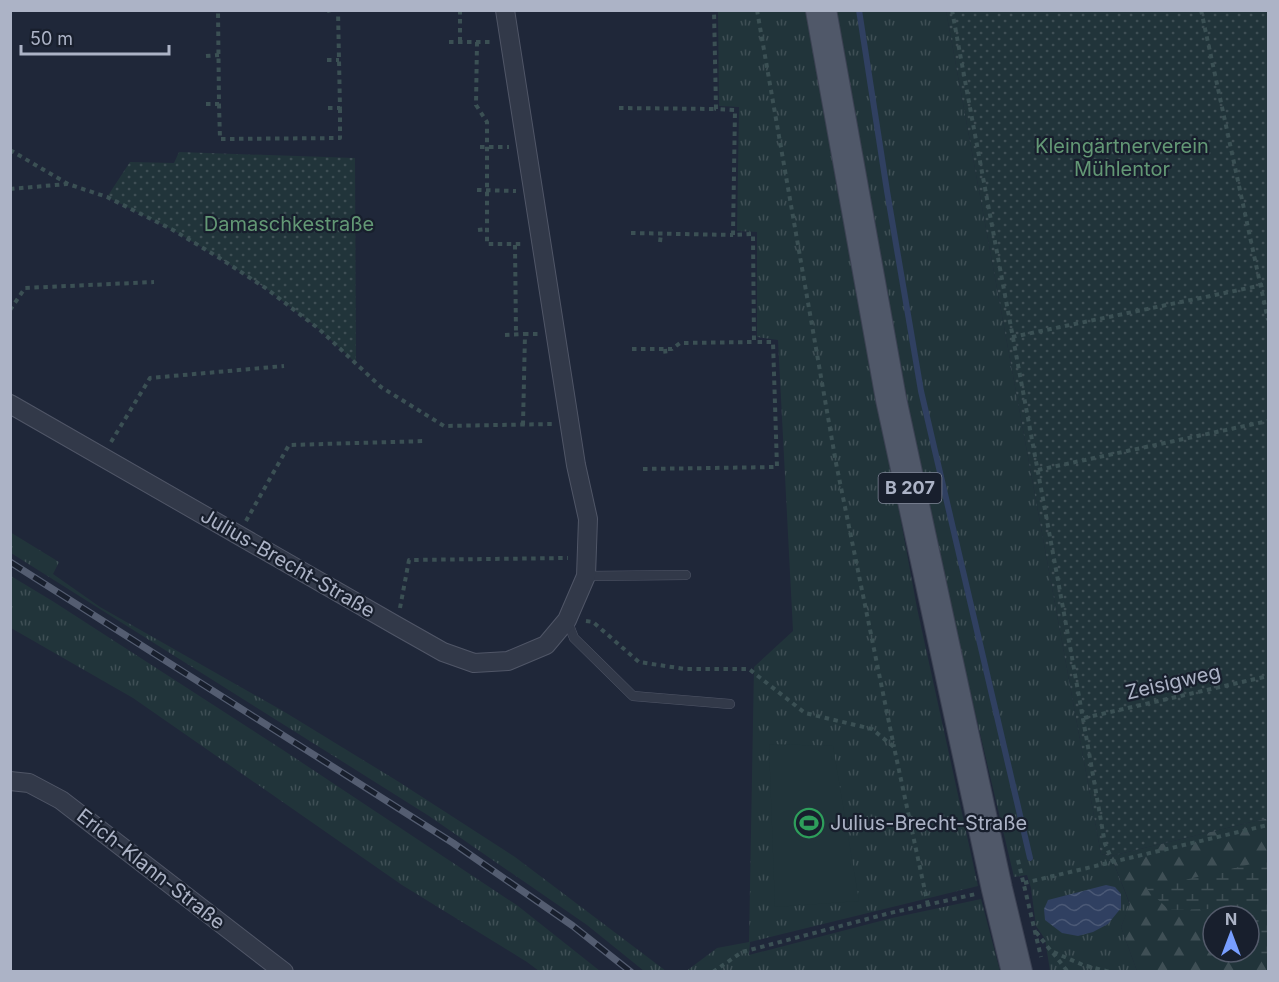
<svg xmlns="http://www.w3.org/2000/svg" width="1279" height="982" font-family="Inter,sans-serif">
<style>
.grass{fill:url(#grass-tufts)}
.forest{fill:url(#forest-firs);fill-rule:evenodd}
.wetland{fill:url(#wetland-marsh)}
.park{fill:url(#park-dots)}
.pitch{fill:#21343a}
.water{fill:url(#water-waves)}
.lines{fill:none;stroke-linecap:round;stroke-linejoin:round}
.stream{stroke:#304061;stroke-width:6}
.lane-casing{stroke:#505667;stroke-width:10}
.street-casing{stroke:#505667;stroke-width:20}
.primary-casing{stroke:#3c4253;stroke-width:32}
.path{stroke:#3b5054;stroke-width:4;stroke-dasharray:4.5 4.5;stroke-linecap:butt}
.lane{stroke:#323949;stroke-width:9}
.street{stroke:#323949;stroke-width:18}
.primary{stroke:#505869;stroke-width:30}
.rail-casing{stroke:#545d71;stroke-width:7}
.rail{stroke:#181f2d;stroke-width:4.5;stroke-dasharray:14;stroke-linecap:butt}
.labels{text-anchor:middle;stroke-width:4.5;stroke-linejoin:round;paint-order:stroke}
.shield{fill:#181f2d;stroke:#808798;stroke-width:1.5}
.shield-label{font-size:18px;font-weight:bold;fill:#acb3c6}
.park-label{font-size:20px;fill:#639875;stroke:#181f2d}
.street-label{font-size:20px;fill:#acb3c6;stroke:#181f2d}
.poi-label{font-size:20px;fill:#acb3c6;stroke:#181f2d;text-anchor:start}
</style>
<defs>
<pattern id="grass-tufts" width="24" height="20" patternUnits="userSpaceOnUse" patternTransform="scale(1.5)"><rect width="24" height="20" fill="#21343a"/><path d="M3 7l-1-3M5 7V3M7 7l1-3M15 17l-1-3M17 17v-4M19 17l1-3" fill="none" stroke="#3f4f55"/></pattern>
<pattern id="forest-firs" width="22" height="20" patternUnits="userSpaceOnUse" patternTransform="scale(1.5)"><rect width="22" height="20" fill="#21343a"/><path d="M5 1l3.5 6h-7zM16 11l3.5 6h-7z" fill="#3f4f55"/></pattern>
<pattern id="wetland-marsh" width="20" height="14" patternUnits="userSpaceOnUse" patternTransform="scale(1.5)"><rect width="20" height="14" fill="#21343a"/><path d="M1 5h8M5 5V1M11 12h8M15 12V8" fill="none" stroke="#3f4f55"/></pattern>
<pattern id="park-dots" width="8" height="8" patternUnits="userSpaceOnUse" patternTransform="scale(1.5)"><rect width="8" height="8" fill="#21343a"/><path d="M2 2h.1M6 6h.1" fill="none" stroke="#3f4f55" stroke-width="1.8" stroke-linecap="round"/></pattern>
<pattern id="water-waves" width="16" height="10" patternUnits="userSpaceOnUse" patternTransform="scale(1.5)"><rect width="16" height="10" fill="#304061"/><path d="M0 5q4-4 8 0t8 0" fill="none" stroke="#4b5976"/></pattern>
</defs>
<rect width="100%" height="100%" fill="#1f2739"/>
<g class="grass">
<path d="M718 11H807L917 608 978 886 750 942 749 955 892 918 981 899 1000 971 685 972 717 948 749 942 754 667 793 631 778 340 757 337V232L737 231 739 107 719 106Z"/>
<path d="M836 11H946L1101 854 1111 856 1130 905 1121 927 1137 971H1050L1045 939 1036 926 1031 888 1027 875 1014 877 922 488Z"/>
<path d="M10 532 59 562 53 574 100 607 283 711 399 782 515 857 666 971H644L587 925 429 816 11 553Z"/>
<path d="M11 576 54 602 283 750 518 906 600 971H539L527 962 402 885 133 698 11 628Z"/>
</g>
<path class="forest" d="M1268 818V971H1137L1121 927 1130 904 1111 856ZM1213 916H1249V952H1213Z"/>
<path class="wetland" d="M1268 860V960L1249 944V916H1228L1213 909 1169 910 1147 889Z"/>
<g class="park">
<path d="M946 11H1268V818L1111 856 1101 854Z"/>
<path d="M179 152 355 158 356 363 319 329 267 289 218 257 173 230 107 197 130 162 174 163Z"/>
</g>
<path class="pitch" d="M769 744 833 746 859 901 775 907Z"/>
<path class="water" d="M1106 885 1115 887 1121 894V908L1108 924 1093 932 1078 936 1062 933 1045 920 1044 909 1048 900Z"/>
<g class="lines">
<path class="stream" d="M859 10 887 191 921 391 1030 858"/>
<g class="lane-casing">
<g id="lane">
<path d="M586 576 686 575"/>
<path d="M567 620 574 638 633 696 730 704"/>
</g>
</g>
<g class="street-casing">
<g id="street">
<path d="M10 404 397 626 443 652 474 663 508 661 546 645 567 620 586 576 588 519 576 465 505 10"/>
<path d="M10 781 29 783 61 800 284 972"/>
</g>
</g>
<g class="primary-casing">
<path id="primary" d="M821 10 891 399 997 889 1017 972"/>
</g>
<g class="path">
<path d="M460 10V42"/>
<path d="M757 10 836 463 894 747"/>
<path d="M952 10C1003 288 1057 566 1105 844L1113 862"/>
<path d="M1201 10 1268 320"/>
<path d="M327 11 331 10"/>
<path d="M449 42H493"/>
<path d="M477 42 476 105 487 122V244H524"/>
<path d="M206 56 219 55"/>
<path d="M327 60H339"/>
<path d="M206 104H219L218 10"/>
<path d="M219 104 220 139 340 138V108"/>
<path d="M328 108H340L338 10"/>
<path d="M619 108 716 109"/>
<path d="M480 147H509"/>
<path d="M10 150 68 184 107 197 173 230 218 257 267 289 319 329 381 387 444 426 553 424"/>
<path d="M10 189 67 184"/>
<path d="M477 190 516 191"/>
<path d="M478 230 487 229"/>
<path d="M631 233 733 235"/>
<path d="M660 242 661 234"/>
<path d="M515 245 516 334"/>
<path d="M10 310 25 288 154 282"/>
<path d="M505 335 525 334"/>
<path d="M1012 337 1268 284"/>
<path d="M632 349H672L680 343 754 342 753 234 733 235 735 110 716 109 714 10"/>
<path d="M665 349 666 358"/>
<path d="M523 425 525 334H538"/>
<path d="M111 442 150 378 284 366"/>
<path d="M643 469 777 467 773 342H754"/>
<path d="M1038 470 1268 421"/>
<path d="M246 521 289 445 426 441"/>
<path d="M400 608 409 560 568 558"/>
<path d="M586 621 593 622 639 662 685 669H749L805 713 872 729 894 747 928 905"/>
<path d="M1084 718 1268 676"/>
<path d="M1018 860 1041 957"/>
<path d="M1024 883 1268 825"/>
<path d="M1036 932 1051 951 1083 965 1110 972"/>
<path d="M1053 953 1068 972"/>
<path d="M713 972 742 952 890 913 976 894"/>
</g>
<use href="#lane" class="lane"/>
<use href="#street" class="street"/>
<use href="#primary" class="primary"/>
<g class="rail-casing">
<path id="rail" d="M10 562 453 843 573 926 631 972"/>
</g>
<use href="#rail" class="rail"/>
</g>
<defs>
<g id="stadium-ring" transform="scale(1.5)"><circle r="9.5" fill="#181f2d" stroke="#2e9e5b" stroke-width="1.5"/><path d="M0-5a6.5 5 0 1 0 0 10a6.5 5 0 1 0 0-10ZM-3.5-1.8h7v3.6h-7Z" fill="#2e9e5b"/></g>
</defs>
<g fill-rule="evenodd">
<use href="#stadium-ring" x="809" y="823"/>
</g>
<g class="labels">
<rect class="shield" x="878.5" y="473" width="63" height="30" rx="4.5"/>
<g class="shield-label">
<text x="910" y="494">B 207</text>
</g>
<g class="park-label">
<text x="1122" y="153">Kleingärtnerverein<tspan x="1122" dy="23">Mühlentor</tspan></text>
<text x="289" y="231">Damaschkestraße</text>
</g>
<g class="street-label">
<text transform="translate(288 563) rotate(30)" y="7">Julius-Brecht-Straße</text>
<text transform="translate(1173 682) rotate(-13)" y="7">Zeisigweg</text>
<text transform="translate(151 869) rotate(38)" y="7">Erich-Klann-Straße</text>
</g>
<g class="poi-label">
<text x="830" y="830">Julius-Brecht-Straße</text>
</g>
</g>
<rect width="1279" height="982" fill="none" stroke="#acb3c6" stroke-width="24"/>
<g transform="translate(1231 934)"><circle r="28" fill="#181f2d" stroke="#535a6a" stroke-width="1.5"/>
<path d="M0-4.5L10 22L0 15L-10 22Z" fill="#789eff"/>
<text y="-9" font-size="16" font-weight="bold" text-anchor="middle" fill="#acb3c6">N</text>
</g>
<path d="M21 45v9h148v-9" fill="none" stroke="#acb3c6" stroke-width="3"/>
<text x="30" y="45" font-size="18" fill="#acb3c6" stroke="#181f2d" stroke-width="4.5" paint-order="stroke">50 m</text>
</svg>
